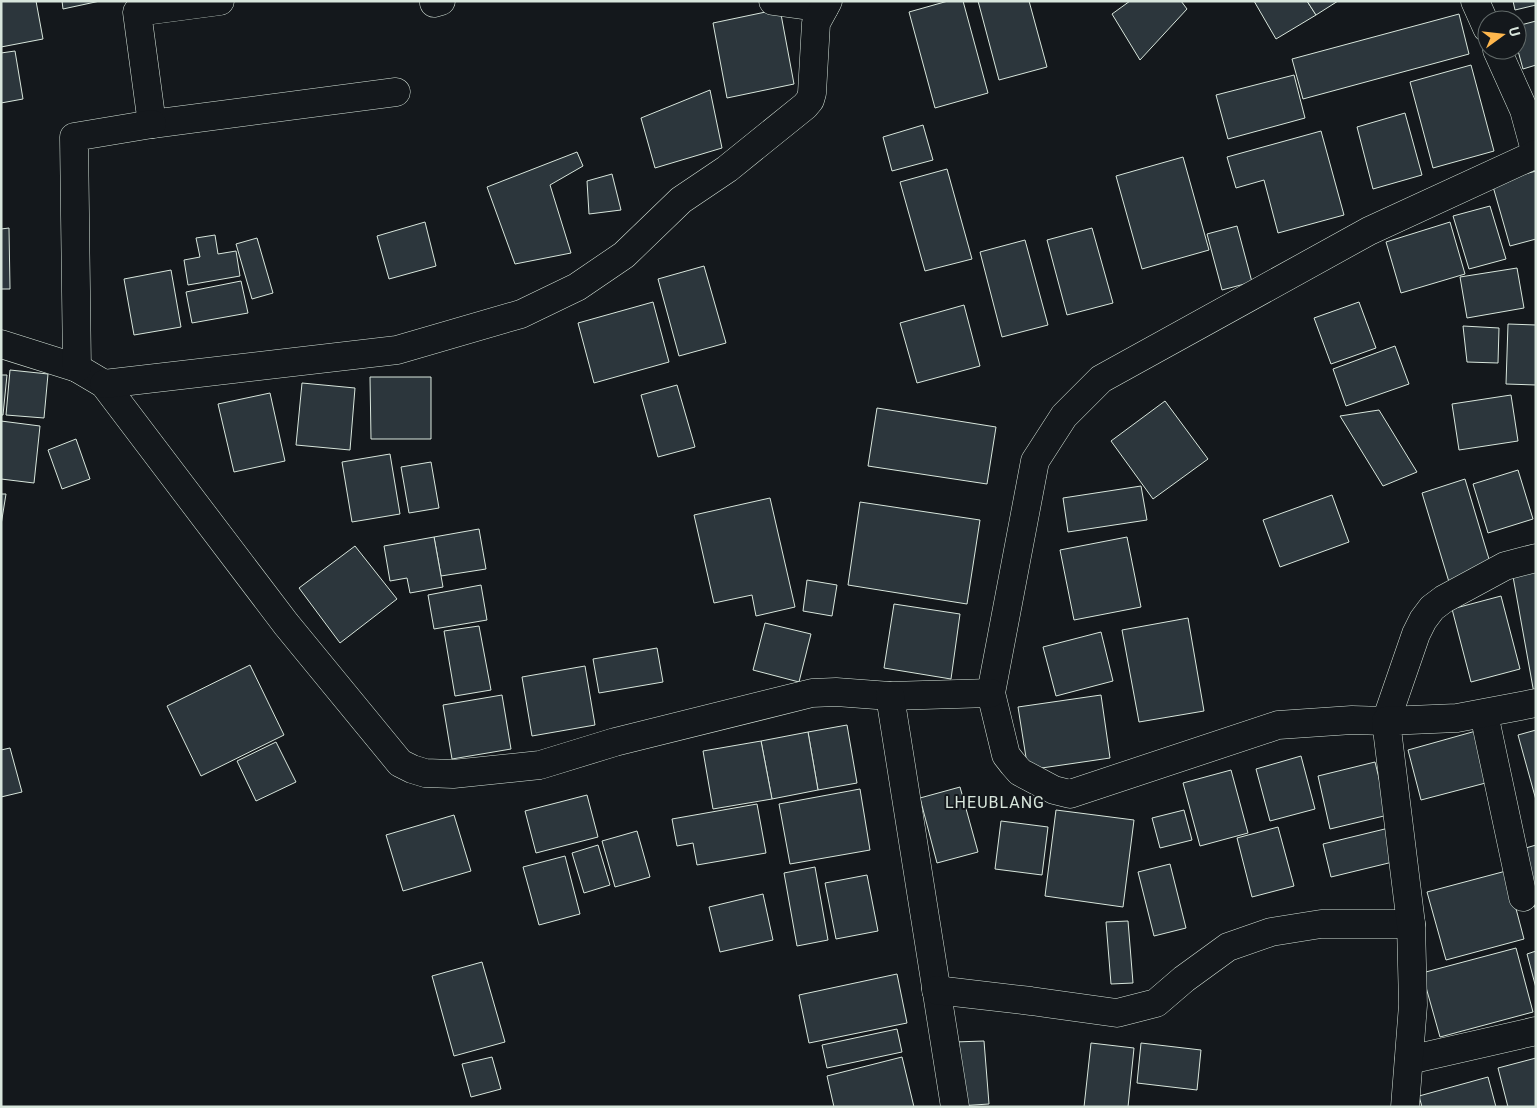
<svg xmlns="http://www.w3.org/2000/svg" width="1537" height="1108" font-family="Roboto,sans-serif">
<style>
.building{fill:#2c363c;stroke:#d8e6dc}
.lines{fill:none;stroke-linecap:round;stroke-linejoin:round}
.minor-casing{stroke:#d8e6dc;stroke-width:29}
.minor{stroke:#14181c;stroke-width:28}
.labels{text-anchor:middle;stroke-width:4;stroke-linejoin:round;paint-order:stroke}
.quarter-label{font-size:16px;letter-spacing:1px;fill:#d8e6dc;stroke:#14181c}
</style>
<rect width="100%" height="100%" fill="#14181c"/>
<g class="building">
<path d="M1 1H36L43 39 1 47Z"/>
<path d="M62 1H100L63 9Z"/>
<path d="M948 1H963L988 93 935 108 909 12Z"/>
<path d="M978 1H1029L1047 67 999 80Z"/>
<path d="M1130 1H1181L1187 9 1140 60 1112 14Z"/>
<path d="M1254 1H1307L1316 15 1276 39Z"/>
<path d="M1307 1H1338L1316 15Z"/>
<path d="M1513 1H1536V5L1515 10Z"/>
<path d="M780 9 794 84 727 98 713 23Z"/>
<path d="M1459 14 1469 54 1303 99 1292 59Z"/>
<path d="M1536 21V65L1523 69 1517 47V26Z"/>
<path d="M15 51 23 99 1 103V53Z"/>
<path d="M1471 65 1494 151 1433 168 1410 82Z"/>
<path d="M1294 75 1305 118 1228 139 1216 95Z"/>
<path d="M710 90 722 148 655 168 641 118Z"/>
<path d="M1405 113 1422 175 1373 189 1357 127Z"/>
<path d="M923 125 933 160 892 171 883 137Z"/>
<path d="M1321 131 1344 215 1278 233 1264 180 1236 188 1227 157Z"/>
<path d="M577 152 583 166 550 185 571 253 515 264 487 187Z"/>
<path d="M1183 157 1209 250 1142 269 1116 176Z"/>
<path d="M947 169 972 259 925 271 900 182Z"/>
<path d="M1536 171V239L1510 246 1492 183Z"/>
<path d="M612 174 621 210 589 214 587 181Z"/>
<path d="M1490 206 1506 259 1469 269 1453 216Z"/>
<path d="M425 222 436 266 389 279 377 236Z"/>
<path d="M1450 222 1465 274 1401 293 1386 242Z"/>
<path d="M1237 226 1252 282 1222 290 1207 234Z"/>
<path d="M9 228 10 289H1V229Z"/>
<path d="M1092 228 1113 303 1067 315 1047 240Z"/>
<path d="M215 235 218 254 236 251 240 276 188 285 184 260 200 257 196 238Z"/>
<path d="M257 238 273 293 252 299 236 244Z"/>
<path d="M1025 240 1048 325 1002 337 980 252Z"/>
<path d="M704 266 726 343 679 356 658 279Z"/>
<path d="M1517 268 1524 308 1467 318 1460 277Z"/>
<path d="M171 270 181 327 134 335 124 279Z"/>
<path d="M241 281 248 313 192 323 186 292Z"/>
<path d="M653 302 669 362 594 383 578 323Z"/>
<path d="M1359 302 1376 348 1331 364 1314 318Z"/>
<path d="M964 305 980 366 917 383 900 323Z"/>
<path d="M1508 324 1536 325V385L1506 384Z"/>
<path d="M1463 326 1499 328 1498 363 1467 362Z"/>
<path d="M1395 346 1409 384 1346 406 1333 369Z"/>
<path d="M10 370 48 374 44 418 6 415Z"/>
<path d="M1 375H7L3 415H1Z"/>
<path d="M370 377H431V439H371Z"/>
<path d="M302 383 355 388 350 450 296 445Z"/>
<path d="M677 385 695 447 658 457 641 395Z"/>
<path d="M270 393 285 461 234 472 218 404Z"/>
<path d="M1511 395 1518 441 1459 450 1452 404Z"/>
<path d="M1165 401 1208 459 1153 499 1111 441Z"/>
<path d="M877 408 996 427 987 484 868 466Z"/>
<path d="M1379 410 1417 472 1383 486 1340 416Z"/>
<path d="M1 421 40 426 34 483 1 479Z"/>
<path d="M76 439 90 479 62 489 48 450Z"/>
<path d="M390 454 400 514 352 522 342 462Z"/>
<path d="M431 462 439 508 409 513 401 467Z"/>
<path d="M1518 470 1533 519 1488 533 1473 484Z"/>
<path d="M1465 479 1492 569 1449 582 1422 493Z"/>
<path d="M1141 486 1147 520 1068 532 1063 498Z"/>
<path d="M1 494H6L1 525Z"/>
<path d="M1332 495 1349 542 1280 567 1263 520Z"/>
<path d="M770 498 795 607 756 616 752 595 714 603 694 515Z"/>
<path d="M860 502 980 520 967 604 848 585Z"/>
<path d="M479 529 486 569 441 576 434 537Z"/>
<path d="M434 537 443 587 410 593 407 578 390 581 384 546Z"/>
<path d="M1127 537 1141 607 1074 620 1060 550Z"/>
<path d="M355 546 397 599 340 643 299 588Z"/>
<path d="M1536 570V699H1535L1512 571Z"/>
<path d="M807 580 837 585 832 616 803 611Z"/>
<path d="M481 585 487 620 434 629 428 595Z"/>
<path d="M1501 596 1520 669 1471 682 1452 609Z"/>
<path d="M894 604 960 614 951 679 884 668Z"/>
<path d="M1188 618 1204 711 1139 722 1122 630Z"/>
<path d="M765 623 811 634 799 682 753 670Z"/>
<path d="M479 626 491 690 455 696 444 631Z"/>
<path d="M1101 632 1113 681 1056 696 1043 647Z"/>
<path d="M657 648 663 682 599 693 593 659Z"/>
<path d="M250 665 284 735 201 776 167 706Z"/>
<path d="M585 666 595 725 532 736 522 677Z"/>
<path d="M502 695 511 749 452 759 443 705Z"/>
<path d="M1101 695 1110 758 1028 770 1018 707Z"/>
<path d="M847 725 857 783 818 790 808 732Z"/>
<path d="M1483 729 1497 780 1421 800 1408 750Z"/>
<path d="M1536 730V800L1518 735Z"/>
<path d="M808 732 818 790 772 799 761 741Z"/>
<path d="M761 741 772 799 713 809 703 751Z"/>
<path d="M276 742 296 782 256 801 237 761Z"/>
<path d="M10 748 22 792 1 797V750Z"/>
<path d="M1301 756 1315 809 1270 821 1256 769Z"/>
<path d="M1375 762 1388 815 1330 829 1318 776Z"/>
<path d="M1231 770 1248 833 1200 846 1183 783Z"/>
<path d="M960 787 978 852 937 863 920 798Z"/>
<path d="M860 789 870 850 790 864 779 804Z"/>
<path d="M587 795 598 837 536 853 525 811Z"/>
<path d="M757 804 766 853 697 865 693 843 677 846 672 819Z"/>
<path d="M1056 810 1134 820 1123 907 1045 896Z"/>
<path d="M1184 810 1192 840 1160 848 1152 818Z"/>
<path d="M454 815 471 871 403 891 386 835Z"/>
<path d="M1001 821 1048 827 1042 875 995 869Z"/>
<path d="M1278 827 1294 886 1252 897 1237 838Z"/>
<path d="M1393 827 1401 860 1331 877 1323 844Z"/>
<path d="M637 831 650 877 615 887 602 841Z"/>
<path d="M598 845 610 885 584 893 572 853Z"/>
<path d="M1536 845V911L1519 850Z"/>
<path d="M565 856 580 914 539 925 523 867Z"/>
<path d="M1170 864 1186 928 1154 936 1138 872Z"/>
<path d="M815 867 828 940 797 946 784 873Z"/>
<path d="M1506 871 1524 939 1446 960 1427 892Z"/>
<path d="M867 875 878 931 836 939 825 883Z"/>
<path d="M763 894 773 940 720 952 709 907Z"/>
<path d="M1128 921 1133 983 1111 984 1106 922Z"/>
<path d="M1516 948 1533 1012 1440 1037 1422 973Z"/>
<path d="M1536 951V988L1527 954Z"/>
<path d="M482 962 505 1042 454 1056 432 976Z"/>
<path d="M897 974 907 1023 809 1043 799 995Z"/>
<path d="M897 1029 902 1052 827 1068 822 1045Z"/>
<path d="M984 1041 989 1104 959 1106 954 1042Z"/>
<path d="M1091 1043 1134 1048 1128 1107H1084Z"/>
<path d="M1141 1043 1201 1050 1197 1090 1137 1083Z"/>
<path d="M492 1057 501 1089 471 1097 462 1064Z"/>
<path d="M902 1057 914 1107H834L827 1076Z"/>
<path d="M1536 1058V1107H1508L1498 1068Z"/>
<path d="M1488 1077 1496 1107H1422L1419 1096Z"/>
</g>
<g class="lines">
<g class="minor-casing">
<g id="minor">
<path d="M220 1 137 12 152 124 396 92"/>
<path d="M773 1 824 8"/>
<path d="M1475 1 1487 28"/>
<path d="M434 3 441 1"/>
<path d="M1497 50 1524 110 1536 154"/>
<path d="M1536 154 1369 231 1101 379 1064 416 1035 461 991 693 1006 755 1013 764 1020 772 1054 790 1070 794 1278 725 1352 720 1386 721 1416 634 1423 620 1432 608 1444 599 1505 566 1536 558"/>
<path d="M1 344 77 368 104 384 286 624 400 763 412 769 425 773 453 774 540 765 615 742 812 693 836 692 890 696 991 693"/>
<path d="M77 368 74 137 152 124"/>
<path d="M104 384 397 350 521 314 577 287 624 255 681 200 727 169 805 106 810 100 812 93 816 23 828 1"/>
<path d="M890 696 955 1107"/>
<path d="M1484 714 1523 897"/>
<path d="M936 990 1031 1001 1117 1013 1156 1003 1184 979 1228 947 1271 932 1321 924H1411"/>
<path d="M1409 1060 1536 1031"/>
<path d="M1405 1107 1413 1005 1411 924 1386 721 1457 718 1536 703"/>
</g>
</g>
<use href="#minor" class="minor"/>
</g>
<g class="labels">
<g class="quarter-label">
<text x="995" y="808">LHEUBLANG</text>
</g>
</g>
<rect width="1537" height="1108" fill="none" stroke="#d8e6dc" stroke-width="5"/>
<g transform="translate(1502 35) rotate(75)"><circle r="24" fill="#14181c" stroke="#626a69"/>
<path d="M0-4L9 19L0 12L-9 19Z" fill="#ffb74d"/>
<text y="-8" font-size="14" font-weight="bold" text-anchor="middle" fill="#d8e6dc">U</text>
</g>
</svg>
